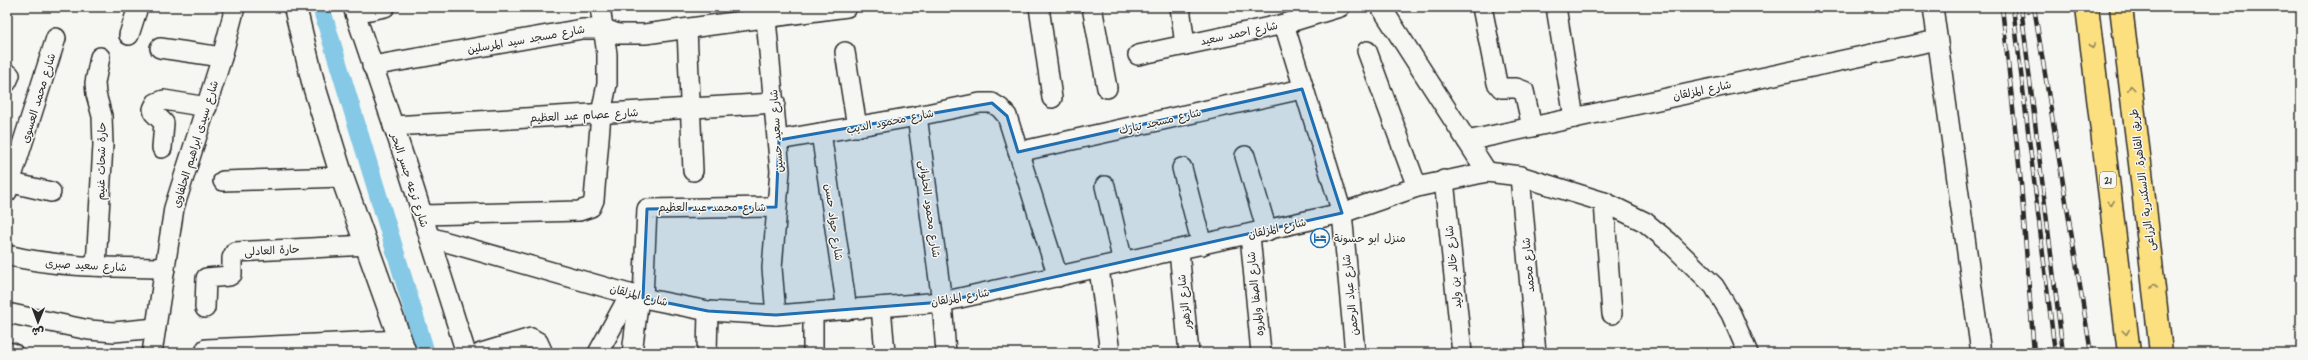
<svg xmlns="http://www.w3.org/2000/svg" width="2308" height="360" font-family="'Architects Daughter','Playpen Sans Arabic',sans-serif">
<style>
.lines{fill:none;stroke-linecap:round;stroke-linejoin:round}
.canal{stroke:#85c9e6;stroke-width:18}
.street-casing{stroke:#2b2b2b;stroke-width:22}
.secondary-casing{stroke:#2b2b2b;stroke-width:25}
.highway-casing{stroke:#2b2b2b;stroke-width:25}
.street{stroke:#f6f6f2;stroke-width:19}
.secondary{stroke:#f6f6f2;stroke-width:22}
.highway{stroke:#fce080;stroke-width:22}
.rail-casing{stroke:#2b2b2b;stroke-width:4.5}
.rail{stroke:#f6f6f2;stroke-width:3;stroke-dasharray:9;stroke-linecap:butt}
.oneway{stroke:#948656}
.marked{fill:#1f6fb2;fill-opacity:0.2;stroke:#1f6fb2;stroke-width:3;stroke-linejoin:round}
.labels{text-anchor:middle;stroke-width:3;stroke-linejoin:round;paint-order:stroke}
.shield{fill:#f6f6f2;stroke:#686867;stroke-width:1}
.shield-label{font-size:10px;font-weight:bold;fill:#2b2b2b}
.street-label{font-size:11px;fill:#2b2b2b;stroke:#f6f6f2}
.poi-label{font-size:11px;fill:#2b2b2b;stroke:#f6f6f2;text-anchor:start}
</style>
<rect width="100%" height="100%" fill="#f6f6f2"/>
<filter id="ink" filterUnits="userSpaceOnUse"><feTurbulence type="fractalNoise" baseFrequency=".025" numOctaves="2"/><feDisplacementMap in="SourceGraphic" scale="8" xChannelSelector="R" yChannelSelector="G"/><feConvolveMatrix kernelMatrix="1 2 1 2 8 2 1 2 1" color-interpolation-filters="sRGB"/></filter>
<g filter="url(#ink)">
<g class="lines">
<path class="canal" d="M321 7 426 353"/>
<g class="street-casing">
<g id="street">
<path d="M353 7 406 163 466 353"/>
<path d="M1039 7 1052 98"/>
<path d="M1092 7 1107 88"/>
<path d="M1180 7 1185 45"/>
<path d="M1381 7 1487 172"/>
<path d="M1482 7 1497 83 1501 88H1516L1524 91 1532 127"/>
<path d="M1556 7 1574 118"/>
<path d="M1933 7 1981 353"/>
<path d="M355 13 385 7"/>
<path d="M766 19 780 171 772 268 776 315"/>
<path d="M1284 24 1342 213 1355 353"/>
<path d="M687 29 693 171"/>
<path d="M129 35 138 7"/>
<path d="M160 48 222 57"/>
<path d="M1367 51 1417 187"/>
<path d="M845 52 857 127"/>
<path d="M1138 55 1284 24 1340 7"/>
<path d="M372 66 582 29H605L618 34H645L847 7"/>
<path d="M7 82 10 75"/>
<path d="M917 116 942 302 946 353"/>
<path d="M393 126 775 103"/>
<path d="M821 133 847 310"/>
<path d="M779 140 917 116 980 103H992L1000 108 1007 116 1058 277"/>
<path d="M1467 141 1937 40"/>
<path d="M162 148 164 123 154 113 153 109 156 103 164 100 207 107"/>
<path d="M1018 152 1302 89"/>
<path d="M1245 156 1267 231"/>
<path d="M1182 168 1202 245"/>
<path d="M1520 176 1536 353"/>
<path d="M1444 180 1462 353"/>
<path d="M223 181 342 177"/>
<path d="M12 183 51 192"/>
<path d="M1105 186 1123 262"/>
<path d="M7 192 56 38"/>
<path d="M1604 202 1612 314"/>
<path d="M422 215 579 211 591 207 594 200 601 114 607 84V54L600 7"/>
<path d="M1250 235 1261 353"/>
<path d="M429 237 643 298 708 311 776 315 942 302 1342 213 1417 187 1487 172 1520 176 1604 202 1645 222 1669 242 1714 286 1731 314 1748 353"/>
<path d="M1179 251 1189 353"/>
<path d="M7 255C59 268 112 267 165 268"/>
<path d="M96 266 103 145 102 116 96 94 95 83 100 57"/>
<path d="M1099 268 1110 353"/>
<path d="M643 298 647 209 776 207"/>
<path d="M881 307 885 353"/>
<path d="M205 308 206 278 229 276 232 274V258L235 252 367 245"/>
<path d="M813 312V353"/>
<path d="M7 313 89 330 114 332 156 328"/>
<path d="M206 349 401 340"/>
<path d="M7 352 13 353"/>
<path d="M152 353 174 208 222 57 235 7"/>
<path d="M481 353 531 338 538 342 543 353"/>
<path d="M598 353 630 294"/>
<path d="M632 353 639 297"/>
<path d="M707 353 708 311"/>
</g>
</g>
<g class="secondary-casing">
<path id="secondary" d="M295 7 314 86 342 177 405 353"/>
</g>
<g class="highway-casing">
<g id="highway">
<path d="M2087 7 2129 353"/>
<path d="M2121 7 2142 180 2161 353"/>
</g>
</g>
<use href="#street" class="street"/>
<use href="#secondary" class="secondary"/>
<use href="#highway" class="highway"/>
<g class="rail-casing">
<g id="rail">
<path d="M2002 7 2021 183 2034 353"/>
<path d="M2013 7 2055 353"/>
<path d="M2021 7 2063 353"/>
<path d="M2034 7 2091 353"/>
</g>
</g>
<use href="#rail" class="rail"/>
</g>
<defs><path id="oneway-chevron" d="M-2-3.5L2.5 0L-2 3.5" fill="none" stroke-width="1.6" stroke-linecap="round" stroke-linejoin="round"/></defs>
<g class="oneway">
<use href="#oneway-chevron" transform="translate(2092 46) rotate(83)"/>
<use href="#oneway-chevron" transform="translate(2131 88) rotate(-97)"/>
<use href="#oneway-chevron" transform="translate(2111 203) rotate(83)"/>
<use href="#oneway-chevron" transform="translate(2154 286) rotate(-96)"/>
<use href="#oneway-chevron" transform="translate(2126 332) rotate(83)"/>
</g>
</g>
<path class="marked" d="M1302 89 1342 213 942 302 776 315 708 311 643 298 647 209 776 207 779 140 992 103 1007 116 1018 152Z"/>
<defs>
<g id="hotel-ring" transform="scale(1)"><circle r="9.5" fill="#f6f6f2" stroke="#1f6fb2" stroke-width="1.5"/><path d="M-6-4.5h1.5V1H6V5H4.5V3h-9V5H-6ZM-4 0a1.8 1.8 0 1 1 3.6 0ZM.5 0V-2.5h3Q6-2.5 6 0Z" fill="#1f6fb2"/></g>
</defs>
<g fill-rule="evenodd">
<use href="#hotel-ring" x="1320" y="238"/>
</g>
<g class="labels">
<rect class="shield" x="2100" y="172" width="16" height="16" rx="3"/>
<g class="shield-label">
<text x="2108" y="184">21</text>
</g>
<g class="street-label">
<text transform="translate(1239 33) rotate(-12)" y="4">شارع احمد سعيد</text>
<text transform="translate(526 39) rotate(-10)" y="4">شارع مسجد سيد المرسلين</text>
<text transform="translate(1702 90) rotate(-12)" y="4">شارع المزلقان</text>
<text transform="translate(38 98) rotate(-73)" y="4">شارع محمد العسوى</text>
<text transform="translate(584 115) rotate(-3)" y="4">شارع عصام عبد العظيم</text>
<text transform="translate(890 121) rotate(-11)" y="4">شارع محمود الديب</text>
<text transform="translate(1160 121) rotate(-13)" y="4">شارع مسجد تبارك</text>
<text transform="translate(776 131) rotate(-94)" y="4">شارع سعيد حسين</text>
<text transform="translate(195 144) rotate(-73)" y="4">شارع سيدى ابراهيم الحلفاوى</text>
<text transform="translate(101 161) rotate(-89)" y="4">حارة شحات غنيم</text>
<text transform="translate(410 180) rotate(72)" y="4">شارع ترعه جسر البحر</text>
<text transform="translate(2142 180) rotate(-97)" y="4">طريق القاهرة, الاسكندرية الزراعى</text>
<text x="712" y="211">شارع محمد عبد العظيم</text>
<text transform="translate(930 209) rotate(82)" y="4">شارع محمود الحلوانى</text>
<text transform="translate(834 222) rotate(82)" y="4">شارع جواد حسن</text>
<text transform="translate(1277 228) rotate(-13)" y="4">شارع المزلقان</text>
<text transform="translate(272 250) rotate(-3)" y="4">حارة العادلى</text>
<text transform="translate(86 265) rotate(3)" y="4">شارع سعيد صبرى</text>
<text transform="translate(1528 265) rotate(-95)" y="4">شارع محمد</text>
<text transform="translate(1453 267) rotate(-96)" y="4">شارع خالد بن وليد</text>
<text transform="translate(1255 294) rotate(-96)" y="4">شارع الصفا والمروه</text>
<text transform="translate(639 295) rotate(14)" y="4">شارع المزلقان</text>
<text transform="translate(1350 295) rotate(-96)" y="4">شارع عباد الرحمن</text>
<text transform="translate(960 297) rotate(-10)" y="4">شارع المزلقان</text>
<text transform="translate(1184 302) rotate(-96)" y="4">شارع الزهور</text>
</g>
<g class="poi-label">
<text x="1334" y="242">منزل ابو حسونة</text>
</g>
</g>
<rect width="2308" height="360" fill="none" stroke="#f6f6f2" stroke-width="24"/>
<rect x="12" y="12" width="2284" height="336" fill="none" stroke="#2b2b2b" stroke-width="1.5" filter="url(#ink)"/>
<g transform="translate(38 322) rotate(181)" stroke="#f6f6f2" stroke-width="3" paint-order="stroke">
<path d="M0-3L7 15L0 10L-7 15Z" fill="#2b2b2b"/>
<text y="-6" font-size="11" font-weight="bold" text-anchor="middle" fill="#2b2b2b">ش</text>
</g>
</svg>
